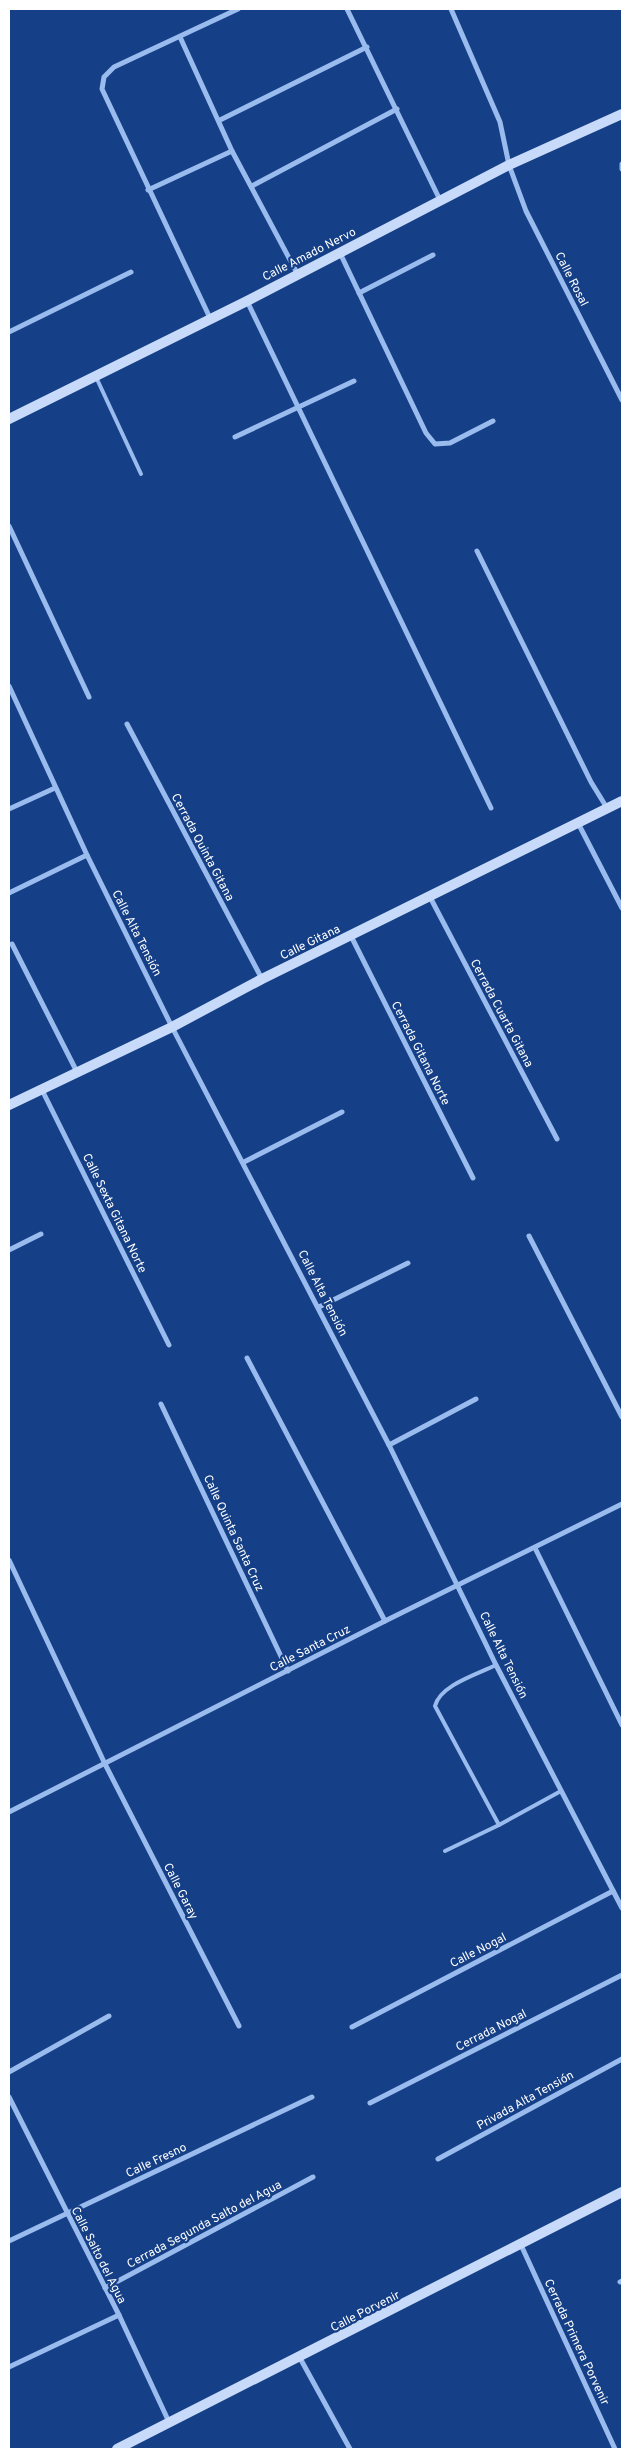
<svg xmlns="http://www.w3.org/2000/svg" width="631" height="2458" font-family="Overpass,sans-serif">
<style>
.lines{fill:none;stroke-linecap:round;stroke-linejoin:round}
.lane{stroke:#9abbee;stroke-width:4}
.street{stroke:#9abbee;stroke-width:5}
.secondary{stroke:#c7dafa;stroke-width:10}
.labels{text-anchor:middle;stroke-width:4.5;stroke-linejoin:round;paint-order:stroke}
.street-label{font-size:12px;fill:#fff;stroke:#153f86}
</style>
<rect width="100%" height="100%" fill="#153f86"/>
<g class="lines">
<g class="lane">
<path d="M96 377 141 474"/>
<path d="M496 1665C478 1674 440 1685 435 1706L499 1825"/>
<path d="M445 1851 499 1825 561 1791"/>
</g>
<g class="street">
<path d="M347 9 440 200"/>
<path d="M451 9 500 122 509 165 526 211 622 400"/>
<path d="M180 37 232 151 297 273"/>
<path d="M220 120 367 47"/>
<path d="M622 164V169"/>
<path d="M252 186 397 109"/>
<path d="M148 190 232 151"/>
<path d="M340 253 426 433 435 444 450 443 493 421"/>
<path d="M359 293 433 255"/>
<path d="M247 301 491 808"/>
<path d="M210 318 102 89 104 77 114 67 238 9"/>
<path d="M9 332 131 272"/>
<path d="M235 437 354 381"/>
<path d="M9 526 89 697"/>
<path d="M477 551 591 782 607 808"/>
<path d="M9 686 87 855 172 1027 389 1445 496 1665 622 1908"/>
<path d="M127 724 262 979"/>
<path d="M9 809 55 788"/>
<path d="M578 823 622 908"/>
<path d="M9 893 87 855"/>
<path d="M430 897 557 1139"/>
<path d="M351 936 473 1178"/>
<path d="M12 944 77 1072"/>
<path d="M42 1090 169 1345"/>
<path d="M244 1162 342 1112"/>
<path d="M529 1236 622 1417"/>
<path d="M9 1250 41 1234"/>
<path d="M319 1307 408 1263"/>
<path d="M247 1358 385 1621"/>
<path d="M161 1404 288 1671"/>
<path d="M389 1445 476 1399"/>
<path d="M535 1548 622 1725"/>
<path d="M9 1560 105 1764 239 2026"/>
<path d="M9 1812 385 1621 622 1504"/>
<path d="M352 2027 613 1891"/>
<path d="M9 2072 109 2016"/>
<path d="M9 2097 119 2315 169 2422"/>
<path d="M370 2103 622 1975"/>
<path d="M438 2159 622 2059"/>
<path d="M9 2241 312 2097"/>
<path d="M521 2245 615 2449"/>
<path d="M620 2282 622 2281"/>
<path d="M105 2288 313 2177"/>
<path d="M300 2358 350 2449"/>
<path d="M9 2367 119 2315"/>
</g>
<g class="secondary">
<path d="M9 419 247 301 509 165 622 114"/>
<path d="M9 1105 172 1027 262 979 622 801"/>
<path d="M117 2449 622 2192"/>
</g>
</g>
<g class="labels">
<g class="street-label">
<text transform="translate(309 254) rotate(-27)" y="4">Calle Amado Nervo</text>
<text transform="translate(572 279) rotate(63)" y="4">Calle Rosal</text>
<text transform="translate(203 847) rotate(62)" y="4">Cerrada Quinta Gitana</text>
<text transform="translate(137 933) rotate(63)" y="4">Calle Alta Tensión</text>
<text transform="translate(310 942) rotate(-26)" y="4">Calle Gitana</text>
<text transform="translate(502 1013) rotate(62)" y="4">Cerrada Cuarta Gitana</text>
<text transform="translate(421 1053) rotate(63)" y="4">Cerrada Gitana Norte</text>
<text transform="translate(115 1213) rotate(64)" y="4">Calle Sexta Gitana Norte</text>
<text transform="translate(323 1293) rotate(63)" y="4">Calle Alta Tensión</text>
<text transform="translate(234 1533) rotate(65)" y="4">Calle Quinta Santa Cruz</text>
<text transform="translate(310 1648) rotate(-27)" y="4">Calle Santa Cruz</text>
<text transform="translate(504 1655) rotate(64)" y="4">Calle Alta Tensión</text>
<text transform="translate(181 1891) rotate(63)" y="4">Calle Garay</text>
<text transform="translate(478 1950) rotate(-27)" y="4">Calle Nogal</text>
<text transform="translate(491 2030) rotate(-27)" y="4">Cerrada Nogal</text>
<text transform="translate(525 2100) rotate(-29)" y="4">Privada Alta Tensión</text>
<text transform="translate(156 2160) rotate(-25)" y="4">Calle Fresno</text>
<text transform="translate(204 2224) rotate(-28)" y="4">Cerrada Segunda Salto del Agua</text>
<text transform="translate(99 2255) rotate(63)" y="4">Calle Salto del Agua</text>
<text transform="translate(365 2311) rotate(-27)" y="4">Calle Porvenir</text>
<text transform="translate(577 2342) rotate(65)" y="4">Cerrada Primera Porvenir</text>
</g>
</g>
<rect width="631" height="2458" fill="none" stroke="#ffffff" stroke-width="20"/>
</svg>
